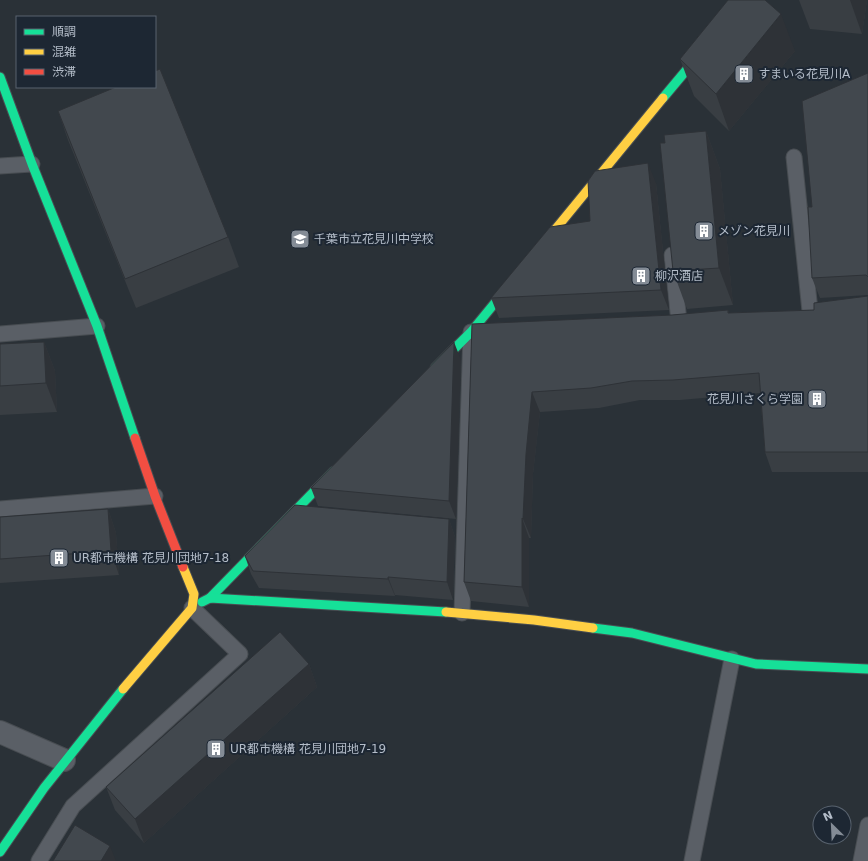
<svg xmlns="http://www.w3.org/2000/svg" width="868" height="861" font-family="'DejaVu Sans','Noto Sans JP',sans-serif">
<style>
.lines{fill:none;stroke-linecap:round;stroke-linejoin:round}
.lane-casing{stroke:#484d52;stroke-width:17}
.street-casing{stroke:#484d52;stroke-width:24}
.fast-casing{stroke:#484d52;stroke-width:11}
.slow-casing{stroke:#484d52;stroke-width:11}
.jam-casing{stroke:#484d52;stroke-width:11}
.lane{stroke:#5a5f66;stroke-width:15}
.street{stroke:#5a5f66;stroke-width:22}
.fast{stroke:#16e098;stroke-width:9}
.slow{stroke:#ffcf43;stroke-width:9}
.jam{stroke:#f24e42;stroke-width:9}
.wall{fill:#393e43}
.shaded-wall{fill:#2e3237}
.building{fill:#42484e;stroke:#2e3237}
.labels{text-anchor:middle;stroke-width:4;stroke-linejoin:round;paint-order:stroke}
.poi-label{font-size:12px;fill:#b4bdc9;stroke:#1d2733;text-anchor:start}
</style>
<rect width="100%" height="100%" fill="#2a3137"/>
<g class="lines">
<g class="lane-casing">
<g id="lane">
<path d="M794 157 810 311"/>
<path d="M0 166 32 164"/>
<path d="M672 255 679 322"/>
<path d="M0 334 97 326"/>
<path d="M0 509 155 496"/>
<path d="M462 613 471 332"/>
<path d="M39 861 73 806 240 654 192 608"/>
<path d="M692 861 732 659"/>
<path d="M861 861 868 825"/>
</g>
</g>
<g class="street-casing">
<path id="street" d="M0 732 64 760"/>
</g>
<g class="fast-casing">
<g id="fast">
<path d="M0 77 32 164 97 326 135 438"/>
<path d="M663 98 704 49"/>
<path d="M435 368 471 332 512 282"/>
<path d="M210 598 334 471"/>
<path d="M202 602 210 598 446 612"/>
<path d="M593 628 632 633 756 664 868 669"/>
<path d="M0 852 44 788 123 689"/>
</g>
</g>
<g class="slow-casing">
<g id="slow">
<path d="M540 248 663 98"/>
<path d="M446 612 534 620 593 628"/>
<path d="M123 689 192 608 194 594 183 567"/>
</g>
</g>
<g class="jam-casing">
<path id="jam" d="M135 438 155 496 183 567"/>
</g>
<use href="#lane" class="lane"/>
<use href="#street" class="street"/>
<use href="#fast" class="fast"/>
<use href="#slow" class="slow"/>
<use href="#jam" class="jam"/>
</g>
<g class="wall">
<path d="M799 0H867L862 34 810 29Z"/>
<path d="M795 51 729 131 694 96 680 59Z"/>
<path d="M868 73V295L820 298 812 278V207Z"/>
<path d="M58 111 228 237 239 267 136 308 68 140Z"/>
<path d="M706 131 720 169 733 305 687 309 673 271 665 143Z"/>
<path d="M656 183 669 310 499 318 491 298 590 221Z"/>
<path d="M868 296V472H772L765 452 760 393 680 400H640L599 408 540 412 533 474 531 538H529V607L471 601 464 582 472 324 672 315 728 310 729 313 814 310Z"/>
<path d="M44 342 55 371 57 412 0 415V344Z"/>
<path d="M461 360 456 519 318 506 311 488Z"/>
<path d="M108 509 116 533 119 575 0 583V517Z"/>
<path d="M449 519 455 537 453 600 395 595V596L259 588 251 574 245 556Z"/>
<path d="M309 664 317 687 144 843 115 810 106 787Z"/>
</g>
<g class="shaded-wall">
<path d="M850 0H867L862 34Z"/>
<path d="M781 14 795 51 729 131 716 94Z"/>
<path d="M706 131 720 169 733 305 719 268Z"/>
<path d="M648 163 656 183 669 310 661 290Z"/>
<path d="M44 342 55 371 57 412 46 383Z"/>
<path d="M454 342 461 360 456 519 449 501Z"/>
<path d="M532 392 540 412 533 474 531 538 523 519 526 454Z"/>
<path d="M108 509 116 533 119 575 111 551Z"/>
<path d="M522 518 529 538V607L522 587Z"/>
<path d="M449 519 455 537 453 600 447 582Z"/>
<path d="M388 577 395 595V596L388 579Z"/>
<path d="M309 664 317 687 144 843 135 819Z"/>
<path d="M110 846 116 861H101Z"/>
</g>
<g class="building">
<path d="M728 0H765L781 14 716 94 680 59Z"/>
<path d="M160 69 228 237 125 279 58 111 116 87H155V71Z"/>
<path d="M868 73V277L866 275 812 278 808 207H812L802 101Z"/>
<path d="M706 131 719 268 673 271 660 143H665L664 135Z"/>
<path d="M648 163 661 290 491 298 550 227 590 221 588 181 595 171Z"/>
<path d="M868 296V452H765L759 373 673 380 632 381 591 388 532 392 526 454 523 519 522 518V587L464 582 472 324 672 315 728 310V313L814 310V303Z"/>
<path d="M44 342 46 383 0 386V344Z"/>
<path d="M454 342 449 501 311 488Z"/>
<path d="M295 505 449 519 447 582 388 577V579L253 571 245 556Z"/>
<path d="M108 509 111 551 0 559V517Z"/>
<path d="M280 632 309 664 135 819 106 787Z"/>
<path d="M75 825 110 846 101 861H53Z"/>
</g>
<defs>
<g id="building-square" transform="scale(1)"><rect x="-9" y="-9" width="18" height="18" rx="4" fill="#848c96" stroke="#1d2733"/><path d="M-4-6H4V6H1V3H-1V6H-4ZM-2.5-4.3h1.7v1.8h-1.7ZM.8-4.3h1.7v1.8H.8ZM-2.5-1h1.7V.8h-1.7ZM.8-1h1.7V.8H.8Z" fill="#fff"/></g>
<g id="school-square" transform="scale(1)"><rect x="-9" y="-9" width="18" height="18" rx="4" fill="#848c96" stroke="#1d2733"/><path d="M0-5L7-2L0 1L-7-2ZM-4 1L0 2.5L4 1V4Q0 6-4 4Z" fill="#fff"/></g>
</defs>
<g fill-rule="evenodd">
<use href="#building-square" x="744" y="74"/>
<use href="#building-square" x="704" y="231"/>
<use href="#school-square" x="300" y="239"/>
<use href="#building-square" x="641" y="276"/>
<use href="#building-square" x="817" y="399"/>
<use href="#building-square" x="59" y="558"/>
<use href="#building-square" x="216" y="749"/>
</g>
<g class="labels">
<g class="poi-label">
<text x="758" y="78">すまいる花見川A</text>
<text x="718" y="235">メゾン花見川</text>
<text x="314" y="243">千葉市立花見川中学校</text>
<text x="655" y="280">柳沢酒店</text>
<text x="803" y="403" text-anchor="end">花見川さくら学園</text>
<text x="73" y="562">UR都市機構 花見川団地7-18</text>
<text x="230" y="753">UR都市機構 花見川団地7-19</text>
</g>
</g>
<rect x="16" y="16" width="140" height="72" fill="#1d2733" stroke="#59636f"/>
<rect x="24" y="29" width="20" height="6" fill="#16e098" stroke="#59636f"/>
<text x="52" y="36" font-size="12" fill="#b4bdc9">順調</text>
<rect x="24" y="49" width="20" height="6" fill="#ffcf43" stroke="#59636f"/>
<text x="52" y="56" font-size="12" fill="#b4bdc9">混雑</text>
<rect x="24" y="69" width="20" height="6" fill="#f24e42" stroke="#59636f"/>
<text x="52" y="76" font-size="12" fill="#b4bdc9">渋滞</text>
<g transform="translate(832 825) rotate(336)"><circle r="19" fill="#1d2733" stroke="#59636f"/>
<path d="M0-3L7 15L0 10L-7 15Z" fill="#848c96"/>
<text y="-6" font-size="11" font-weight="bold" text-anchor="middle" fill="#b4bdc9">N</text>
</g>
</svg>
